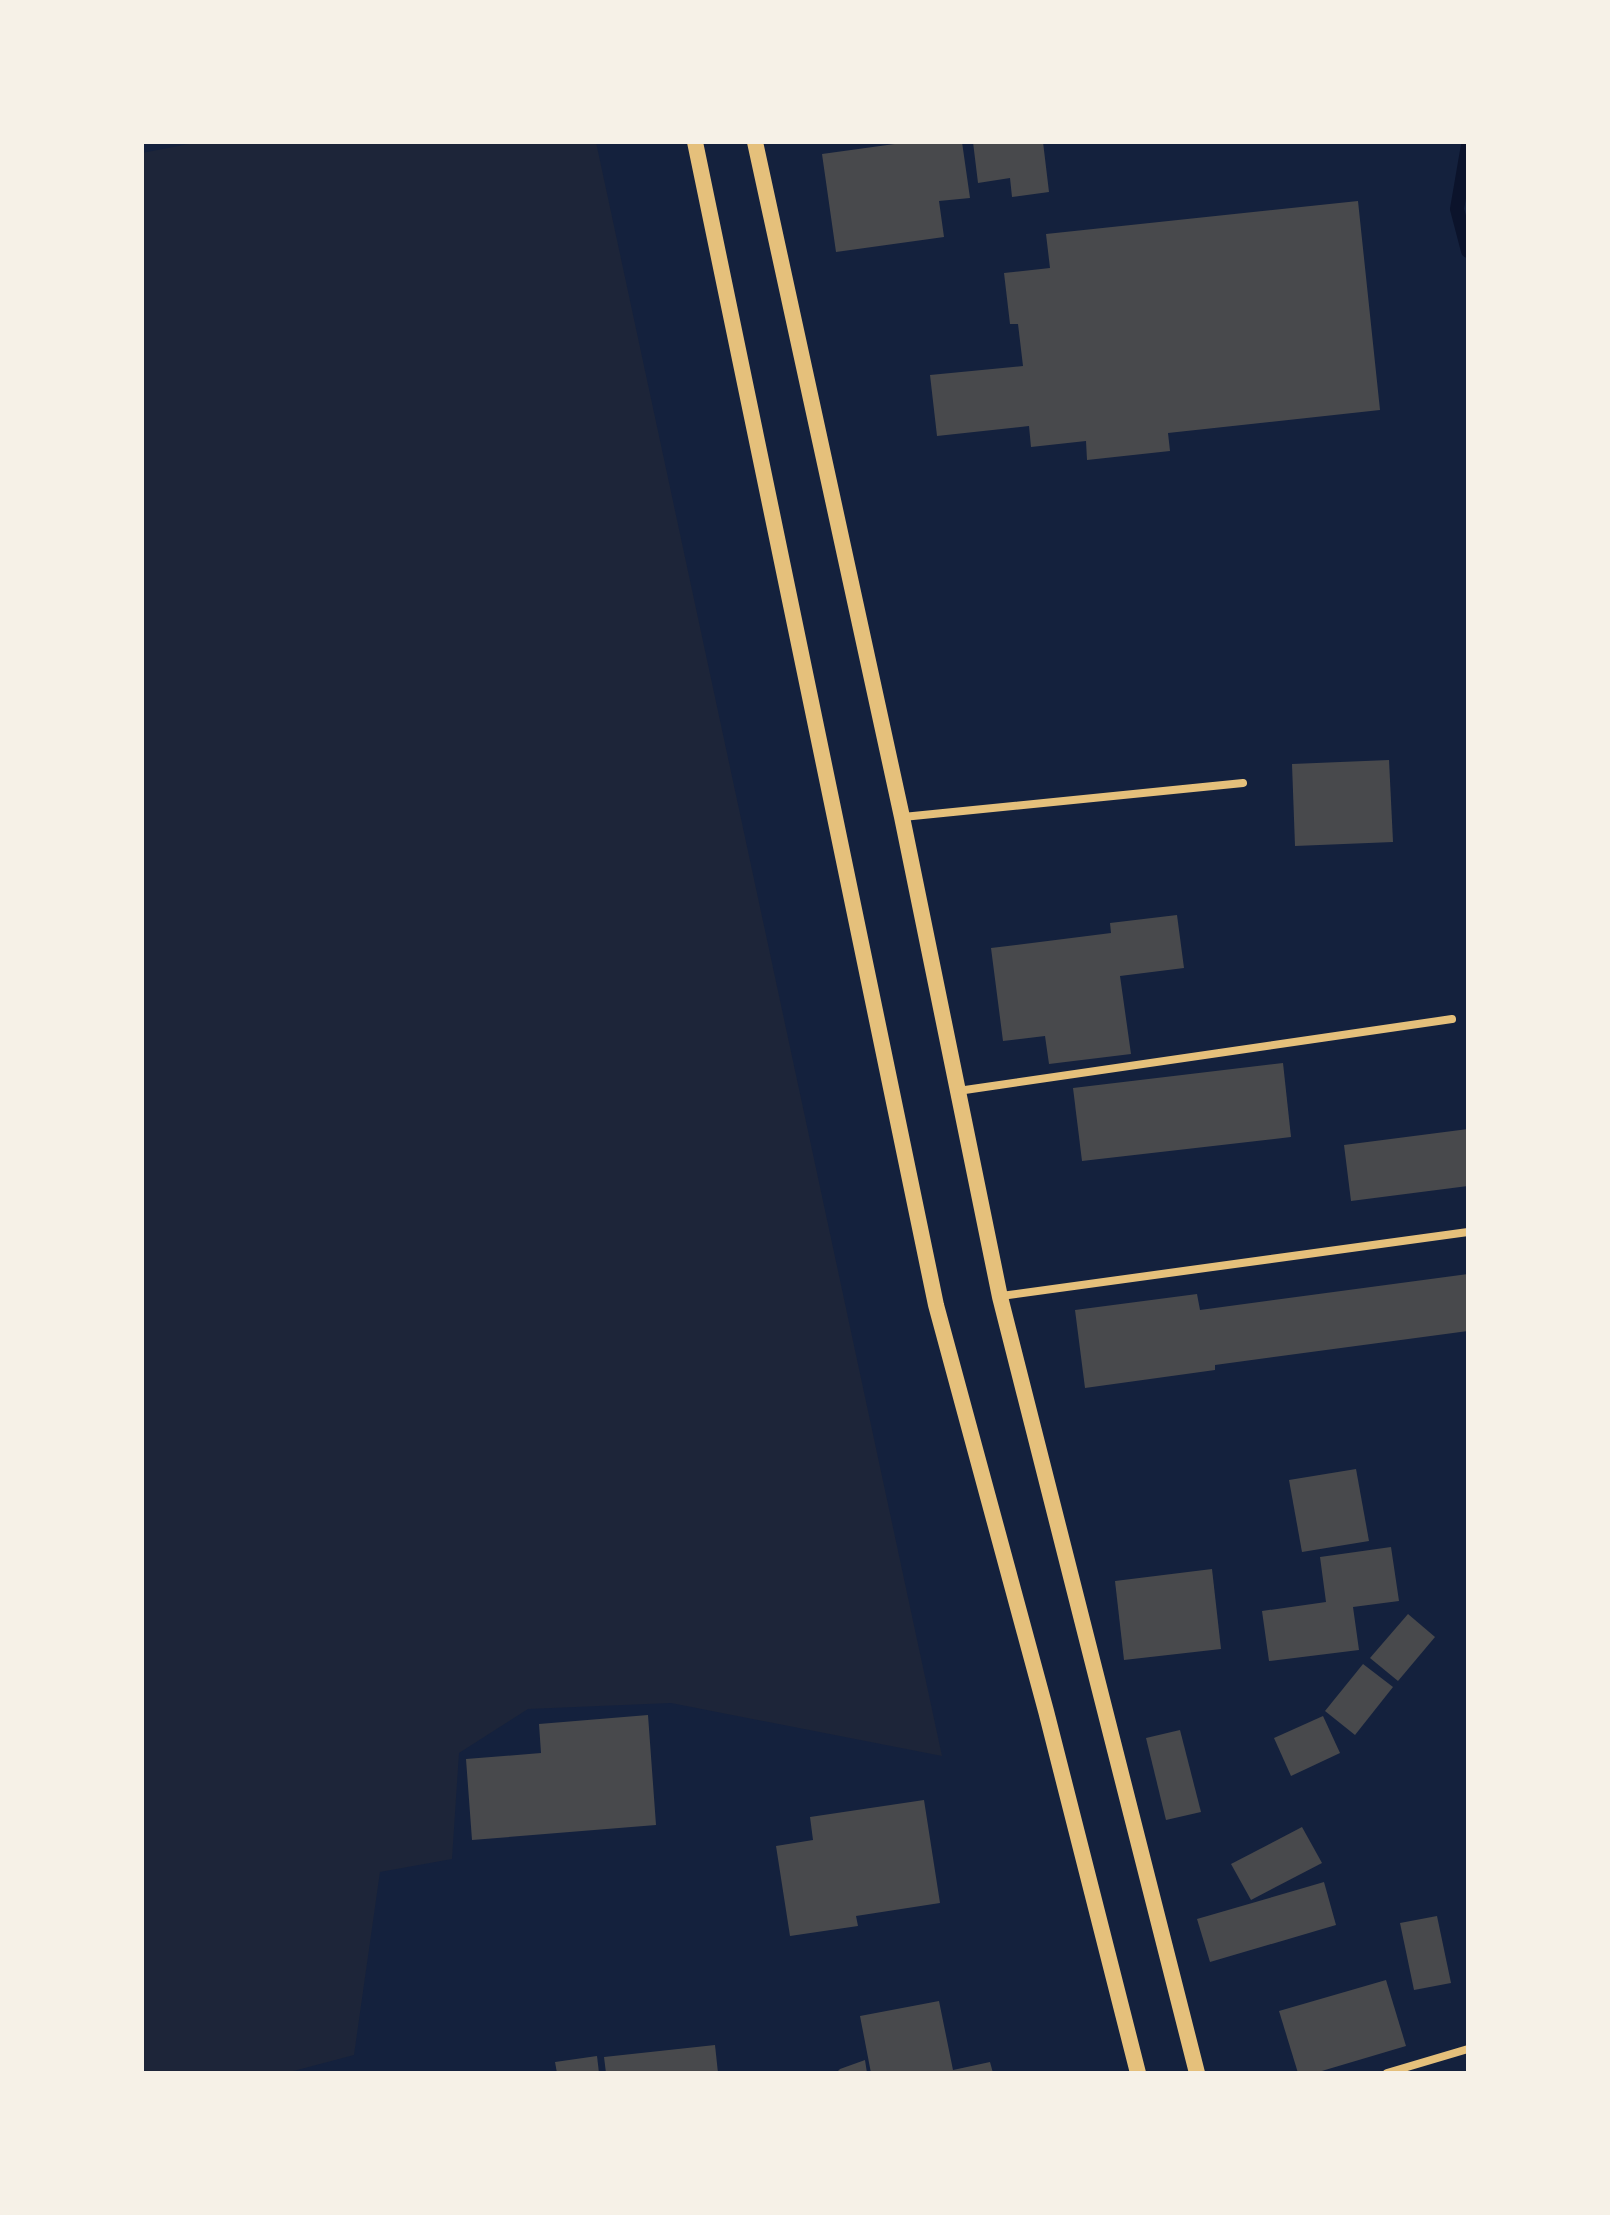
<svg xmlns="http://www.w3.org/2000/svg" width="1610" height="2215" font-family="'Source Sans 3',sans-serif">
<style>
.green{fill:#1d2539}
.lines{fill:none;stroke-linecap:round;stroke-linejoin:round}
.stream{stroke:#0b132b;stroke-width:14}
.building{fill:#48494c}
.minor{stroke:#e5c07b;stroke-width:8}
.secondary{stroke:#e5c07b;stroke-width:16}
</style>
<rect width="100%" height="100%" fill="#14213d"/>
<path class="green" d="M199 142H596L942 1756 671 1703 528 1709 459 1753 452 1859 380 1872 354 2055 286 2073H142V153Z"/>
<g class="lines">
<path class="stream" d="M1468 145 1457 209 1468 251"/>
</g>
<g class="building">
<path d="M909 142H962L970 198 939 201 944 237 836 252 822 154Z"/>
<path d="M973 142H1043L1049 192 1012 197 1010 178 978 183Z"/>
<path d="M1358 201 1380 410 1168 433 1170 451 1087 460 1086 441 1031 447 1029 426 937 436 930 375 1023 366 1018 324H1010L1004 273 1050 268 1046 234Z"/>
<path d="M1389 760 1393 842 1295 846 1292 764Z"/>
<path d="M1177 915 1184 968 1120 976 1131 1054 1049 1064 1045 1036 1003 1041 991 948 1111 933 1110 923Z"/>
<path d="M1283 1063 1291 1137 1082 1161 1073 1088Z"/>
<path d="M1468 1129V1186L1351 1201 1344 1145Z"/>
<path d="M1468 1274V1331L1215 1365V1370L1085 1388 1075 1310 1197 1294 1200 1310Z"/>
<path d="M1356 1469 1369 1541 1302 1552 1289 1480Z"/>
<path d="M1391 1547 1399 1601 1353 1607 1359 1650 1269 1661 1262 1611 1326 1602 1320 1557Z"/>
<path d="M1212 1569 1221 1649 1124 1660 1115 1581Z"/>
<path d="M1408 1614 1435 1637 1398 1681 1370 1658Z"/>
<path d="M1363 1664 1393 1687 1355 1735 1325 1711Z"/>
<path d="M648 1715 656 1825 472 1840 466 1759 541 1753 539 1724Z"/>
<path d="M1323 1716 1340 1753 1291 1776 1274 1738Z"/>
<path d="M1180 1730 1201 1812 1166 1820 1146 1738Z"/>
<path d="M924 1800 940 1903 856 1916 858 1926 790 1936 776 1846 813 1840 810 1817Z"/>
<path d="M1302 1827 1322 1863 1251 1900 1231 1864Z"/>
<path d="M1324 1882 1336 1925 1210 1962 1197 1919Z"/>
<path d="M1437 1916 1451 1983 1414 1990 1400 1923Z"/>
<path d="M1386 1980 1406 2046 1315 2073H1298L1279 2011Z"/>
<path d="M939 2001 953 2070 990 2062 993 2073H871L860 2016Z"/>
<path d="M715 2045 718 2073H606L604 2057Z"/>
<path d="M597 2056 599 2073H557L555 2062Z"/>
<path d="M865 2060 867 2073H836L840 2069Z"/>
</g>
<g class="lines">
<g class="minor">
<path d="M903 817 1243 783"/>
<path d="M958 1091 1452 1019"/>
<path d="M1001 1296 1468 1232"/>
<path d="M1387 2073 1468 2049"/>
</g>
<g class="secondary">
<path d="M695 142 936 1305 1046 1711 1138 2073"/>
<path d="M755 142 902 817 1000 1297 1197 2073"/>
</g>
</g>
<rect width="1610" height="2215" fill="none" stroke="#f6f1e7" stroke-width="288"/>
</svg>
